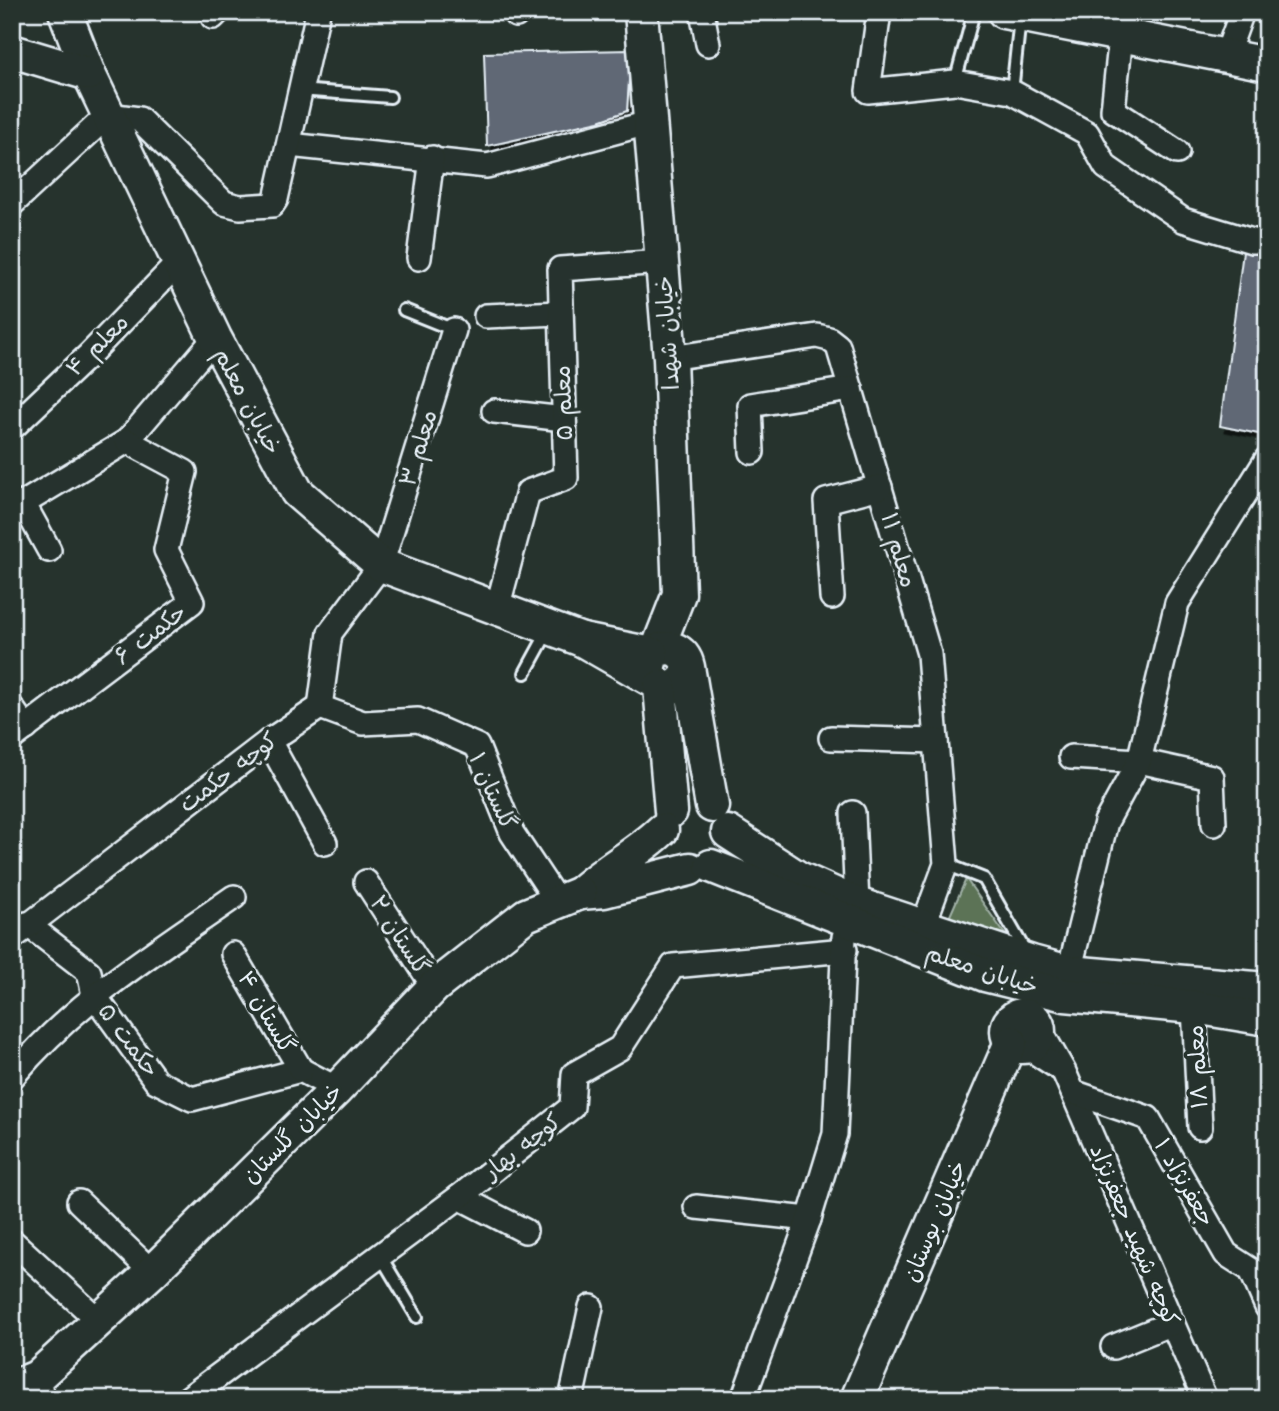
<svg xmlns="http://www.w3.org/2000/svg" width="1279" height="1411" font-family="Kalam,'Playpen Sans Arabic',sans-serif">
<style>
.green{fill:#5b7357;stroke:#a2b2a8;stroke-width:2}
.building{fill:#606875;stroke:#e8f1f8;stroke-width:2;filter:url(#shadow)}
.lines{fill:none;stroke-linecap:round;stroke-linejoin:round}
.lane-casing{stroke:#e8f1f8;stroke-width:16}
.street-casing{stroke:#e8f1f8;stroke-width:28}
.secondary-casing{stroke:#e8f1f8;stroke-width:37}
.lane{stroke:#26332d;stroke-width:10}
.street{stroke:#26332d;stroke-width:23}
.secondary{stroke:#26332d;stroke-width:32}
.labels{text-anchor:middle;stroke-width:7;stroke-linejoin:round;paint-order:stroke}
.street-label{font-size:23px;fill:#e8f1f8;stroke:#26332d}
</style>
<defs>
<filter id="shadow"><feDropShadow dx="5.5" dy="5.5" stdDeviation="0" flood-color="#0009"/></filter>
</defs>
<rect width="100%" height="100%" fill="#26332d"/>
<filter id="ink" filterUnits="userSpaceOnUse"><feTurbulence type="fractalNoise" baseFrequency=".0143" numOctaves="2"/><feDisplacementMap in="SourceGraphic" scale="14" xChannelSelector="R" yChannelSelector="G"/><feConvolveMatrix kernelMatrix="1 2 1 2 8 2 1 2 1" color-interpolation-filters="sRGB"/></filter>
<g filter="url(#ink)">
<path class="green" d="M966 879 1009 940 949 918Z"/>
<g class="building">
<path d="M631 50 627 111 599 121 487 146 484 53Z"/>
<path d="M1244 244 1267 245V429L1263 435 1220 426Z"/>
</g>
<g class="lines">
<g class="lane-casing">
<g id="lane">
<path d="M955 82 974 12"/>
<path d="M299 90 390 97"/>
<path d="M1012 92 1020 18"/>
<path d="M404 310 454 330"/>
<path d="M525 673 548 631"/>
<path d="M946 864 984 879 1027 954"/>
<path d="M380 1255 417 1317"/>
</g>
</g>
<g class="street-casing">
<g id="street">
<path d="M702 12 708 44"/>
<path d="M879 12 868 91 955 82 1012 92 1087 133 1106 167 1183 220 1252 241H1267"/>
<path d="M516 15V12"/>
<path d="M213 17 218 12"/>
<path d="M1121 35 1113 110 1177 152"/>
<path d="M1226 56 1242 12"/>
<path d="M289 145 487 166 652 122"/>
<path d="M12 204 108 115 139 119 224 203 240 207 272 205 276 199 318 12"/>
<path d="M419 258 432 158"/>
<path d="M486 316 560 313"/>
<path d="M670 358 817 336 829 339 838 346 929 654 946 864 923 926"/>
<path d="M494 411 564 419"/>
<path d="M13 427 89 355 179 262"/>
<path d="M752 452 750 405 851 389"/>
<path d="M23 503 49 550"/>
<path d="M12 510 127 441 215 338"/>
<path d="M832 597 826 501 880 487"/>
<path d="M497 609 528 492 566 478 560 269 663 262"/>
<path d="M320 707 363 723 418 720 477 746 512 833 557 901"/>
<path d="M12 708 26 728"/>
<path d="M12 738 192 602 166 550 185 472 127 441"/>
<path d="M831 738 936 741"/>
<path d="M269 741 325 843"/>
<path d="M1071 757 1139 761 1212 777 1214 824"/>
<path d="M853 813 857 904"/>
<path d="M366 882 434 987"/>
<path d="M27 924 89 972 94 995 156 1081 192 1099 301 1070 337 1089"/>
<path d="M12 938 269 741 320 707 330 633 381 565 454 330"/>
<path d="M233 954 301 1070"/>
<path d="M1069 972 1106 822 1139 761 1177 603 1267 459"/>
<path d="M1194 1007 1200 1127"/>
<path d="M1040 1030 1064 1072 1205 1399"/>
<path d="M1027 1047 1059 1068"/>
<path d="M12 1077C75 1001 154 953 234 897"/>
<path d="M1073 1092 1148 1118 1226 1254 1251 1270 1267 1307"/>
<path d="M459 1197 525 1231"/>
<path d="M79 1202 152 1272"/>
<path d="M696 1207 809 1219"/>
<path d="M12 1241 98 1320"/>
<path d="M1113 1347 1172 1323"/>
<path d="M37 1377 43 1399"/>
<path d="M187 1399 459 1197 572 1107 574 1074 620 1048 673 966 845 950"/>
<path d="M571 1399 591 1307"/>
<path d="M743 1399 809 1219 835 1134 844 937"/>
</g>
</g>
<g class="secondary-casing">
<g id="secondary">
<path d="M65 12 89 74 215 338 297 492 381 565 582 640"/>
<path d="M641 12 670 358 679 594 657 650"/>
<path d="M1004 12 1267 64"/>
<path d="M12 51 89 74"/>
<path d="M688 667C686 683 675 690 660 687L647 673 652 654C667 643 684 648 688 667L712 806"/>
<path d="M650 679 582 640 652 654"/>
<path d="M660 687 671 811"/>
<path d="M662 830C637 854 606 869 580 893L604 891 690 869"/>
<path d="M728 832 797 877 857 904 1032 962 1069 972 1267 989"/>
<path d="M711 866 985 975 1065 995 1194 1007 1267 1019"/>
<circle cx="1023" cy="1031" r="16"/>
<path d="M12 1387 37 1377 152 1272 337 1089 434 987 526 915 580 893"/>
<path d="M857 1399 1011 1042"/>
</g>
</g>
<use href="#lane" class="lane"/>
<use href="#street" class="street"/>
<use href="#secondary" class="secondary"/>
</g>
</g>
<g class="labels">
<g class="street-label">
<text transform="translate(667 333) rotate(-94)" y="8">خیابان شهدا</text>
<text transform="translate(97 345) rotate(-45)" y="8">معلم ۴</text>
<text transform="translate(248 401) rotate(62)" y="8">خیابان معلم</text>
<text transform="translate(563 403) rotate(-92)" y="8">معلم ۵</text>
<text transform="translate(418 448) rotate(-73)" y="8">معلم ۳</text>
<text transform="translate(899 550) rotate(74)" y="8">معلم ۱۱</text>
<text transform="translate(150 634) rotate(-38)" y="8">حکمت ۶</text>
<text transform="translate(228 772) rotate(-37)" y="8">کوچه حکمت</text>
<text transform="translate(493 791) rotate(65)" y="8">گلستان ۱</text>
<text transform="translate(400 935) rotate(57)" y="8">گلستان ۲</text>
<text transform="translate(982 969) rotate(18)" y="8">خیابان معلم</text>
<text transform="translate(267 1012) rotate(60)" y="8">گلستان ۴</text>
<text transform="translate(129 1040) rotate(53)" y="8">حکمت ۵</text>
<text transform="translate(1197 1067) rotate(-93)" y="8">معلم ۱۸</text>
<text transform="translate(292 1133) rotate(-45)" y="8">خیابان گلستان</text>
<text transform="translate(522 1146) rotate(-38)" y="8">کوچه بهار</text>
<text transform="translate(1185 1182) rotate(60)" y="8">جعفرنژاد ۱</text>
<text transform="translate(934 1221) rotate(-67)" y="8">خیابان بوستان</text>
<text transform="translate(1135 1235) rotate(67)" y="8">کوچه شهید جعفرنژاد</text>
</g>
</g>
<rect width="1279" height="1411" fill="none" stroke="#26332d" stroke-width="42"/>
<rect x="21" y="21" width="1237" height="1369" fill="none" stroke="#e8f1f8" stroke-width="2.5" filter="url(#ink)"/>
</svg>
